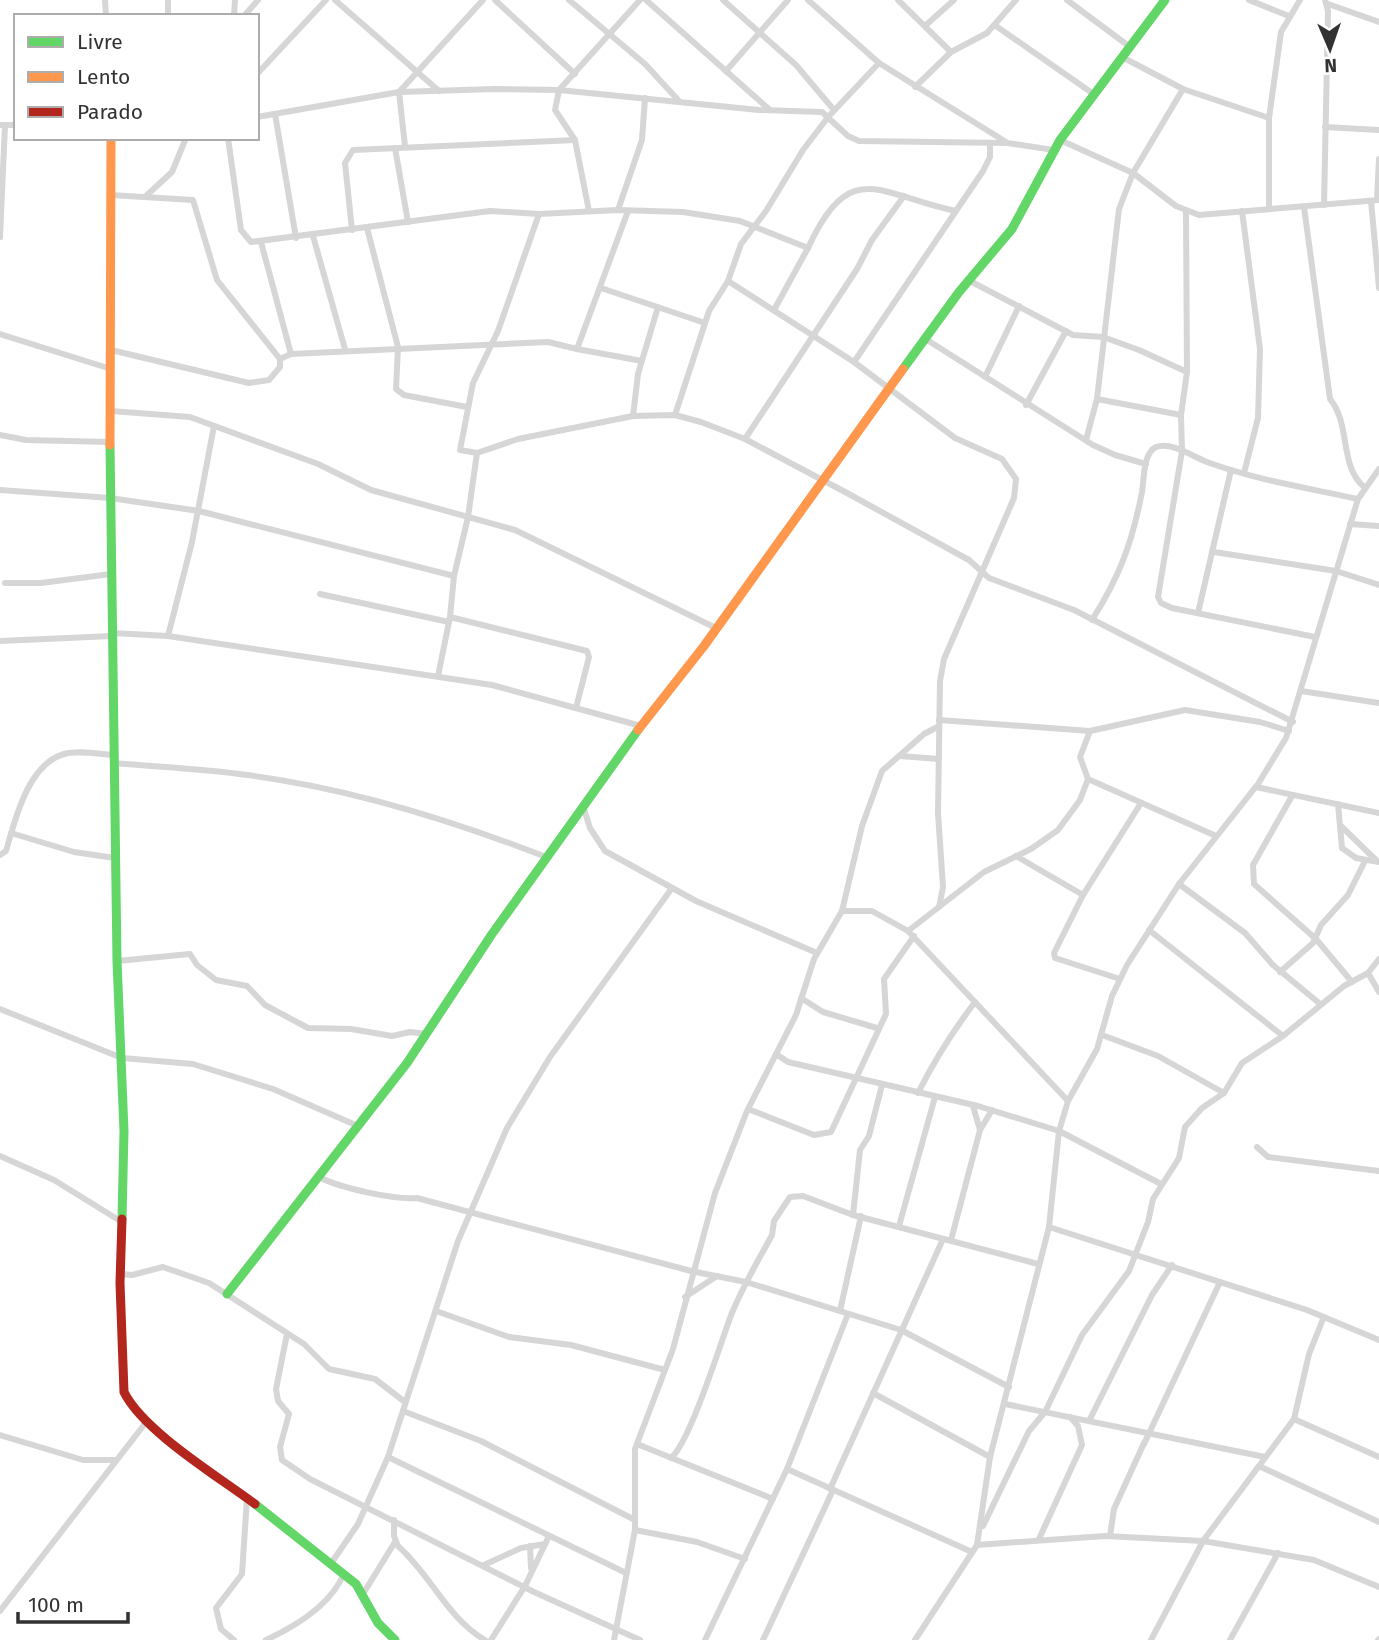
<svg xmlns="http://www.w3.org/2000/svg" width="1379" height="1640" font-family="'Fira Sans',sans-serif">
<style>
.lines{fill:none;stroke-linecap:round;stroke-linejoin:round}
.street{stroke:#d6d6d6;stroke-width:6}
.fast{stroke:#63d668;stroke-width:9}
.slow{stroke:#ff974d;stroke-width:9}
.jam{stroke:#b3261e;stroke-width:9}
</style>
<rect width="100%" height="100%" fill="#fff"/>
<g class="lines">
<g class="street">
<path d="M105 0 106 16"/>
<path d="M335 0 439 91"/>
<path d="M495 0 575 74"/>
<path d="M569 0 645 64 679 101"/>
<path d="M646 0 770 110"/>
<path d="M723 0 796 65 834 110"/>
<path d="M808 0 879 63 1006 142"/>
<path d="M898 0 951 52 987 33 1016 0"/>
<path d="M1067 0 1130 47"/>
<path d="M1249 0 1289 16"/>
<path d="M1328 4 1379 22"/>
<path d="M168 16V0"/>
<path d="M234 16 235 0"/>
<path d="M244 16 258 0"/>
<path d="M926 25 954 0"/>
<path d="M996 26 1095 95"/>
<path d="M1122 57 1183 89 1269 118"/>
<path d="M726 71 788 0"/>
<path d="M257 74 326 0"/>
<path d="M915 87 951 52"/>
<path d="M275 114 296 238"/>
<path d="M257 117 399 92 495 89 559 90 759 110 822 112 848 136 859 141 1007 143 1054 150"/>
<path d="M0 125H16"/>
<path d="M1325 127 1379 130"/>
<path d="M228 138 241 230 251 242 490 211 539 214 618 210 683 212 740 221 808 248C851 155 881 196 956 211"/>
<path d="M1060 140 1133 173 1176 206 1199 215 1379 200"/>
<path d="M405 146 399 92 483 0"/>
<path d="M395 148 408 222"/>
<path d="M111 195 193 200 217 280 280 359"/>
<path d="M147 195 172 172 186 138"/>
<path d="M1377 200 1379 159"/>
<path d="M1371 201 1379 288"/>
<path d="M1324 205 1328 11 1325 0"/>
<path d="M1304 207 1330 399C1351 424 1339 466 1364 487"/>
<path d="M1269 209V118L1281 32 1300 0"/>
<path d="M618 210 642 140 645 98"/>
<path d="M589 211 575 140 555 110 559 90 640 0"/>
<path d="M1242 211 1260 349 1258 418 1244 473"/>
<path d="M1186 212 1187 372 1181 415 1182 451 1158 597 1161 603 1172 608 1315 637"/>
<path d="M539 214 498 331 473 383 460 450 477 453 518 439 633 416 675 415 701 422 745 439 847 493 969 560 989 578 1074 610 1293 722"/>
<path d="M367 228 398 347 396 389 404 395 467 407"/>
<path d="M352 230 345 163 353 150 575 140"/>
<path d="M313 236 345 349"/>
<path d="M0 237 5 125"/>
<path d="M261 242 291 354 280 359"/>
<path d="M968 280 1073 335 1103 337 1139 350 1187 372"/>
<path d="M728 281 741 244 766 211 803 150 829 116 879 63"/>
<path d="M601 288 705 323"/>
<path d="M774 310 808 248"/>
<path d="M0 334 111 369"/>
<path d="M924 338 1093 445 1115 455 1146 464"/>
<path d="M577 349 642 361"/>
<path d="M111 350 249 383 269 380 280 367V359"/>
<path d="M291 354 548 342 577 349 628 211"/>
<path d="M854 362 983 171 990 157V143"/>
<path d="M985 377 1019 306"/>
<path d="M1097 399 1181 415"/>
<path d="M1026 405 1066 331"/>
<path d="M111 411 190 417 318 464 371 490 515 530 716 628"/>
<path d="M675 415 709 311 728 281 854 362 955 438 1002 459 1016 479 1014 498 944 659 940 681 938 813 943 887 939 907"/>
<path d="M633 416 638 374 658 307"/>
<path d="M0 435 26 440 110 442"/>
<path d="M745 439 857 269 872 240 904 196"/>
<path d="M1086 440 1097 399 1119 209 1133 173 1183 89"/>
<path d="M0 490 110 498 199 511 454 576"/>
<path d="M1350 524 1379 526"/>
<path d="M1214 552 1336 571 1379 585"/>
<path d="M5 583H41L111 574"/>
<path d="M320 594 449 622"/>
<path d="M1198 613 1231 470"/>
<path d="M450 617 587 651 589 657 576 708"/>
<path d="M1092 620C1120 576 1132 543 1142 492 1144 480 1143 453 1156 447 1171 441 1194 457 1207 462 1256 480 1308 488 1358 499"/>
<path d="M112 633 168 636 492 685 641 726"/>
<path d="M168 636 192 542 214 426"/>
<path d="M0 641 112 636"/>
<path d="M438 676 450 617 454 576 468 517 477 453"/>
<path d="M1301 691 1379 703"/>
<path d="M939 720 1090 731 1185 710 1260 722 1289 731"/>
<path d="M1090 731 1080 757 1088 779 1216 836"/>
<path d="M900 756 939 759"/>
<path d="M114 763C158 767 203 769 247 775 349 788 451 820 546 857"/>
<path d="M1256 787 1379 813"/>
<path d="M1292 796 1253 865 1254 884 1316 939 1352 982"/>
<path d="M1338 804 1342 848 1356 858 1379 862"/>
<path d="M584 809 590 828 605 851 696 901 817 953"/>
<path d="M1342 827 1377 861"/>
<path d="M11 833 74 852 115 858"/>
<path d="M0 855 6 851C15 820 28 764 64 754 78 750 98 754 113 755"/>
<path d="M1016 856 1083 895"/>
<path d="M1179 884 1245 933 1273 965 1319 1003"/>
<path d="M842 911H872L908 931"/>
<path d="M1149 930 1283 1036"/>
<path d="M117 961 190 954 197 965 216 980 247 986 265 1005 308 1028 351 1029 392 1036 410 1032 427 1034"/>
<path d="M1280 972 1313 943 1321 925 1348 895 1365 861"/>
<path d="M1368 973 1379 992"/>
<path d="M1120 979 1055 958 1054 953 1083 895 1141 803"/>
<path d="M801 998 823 1012 877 1028"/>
<path d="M0 1009 122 1058 193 1064 273 1089 358 1126"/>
<path d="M1102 1035 1158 1056 1224 1093"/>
<path d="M776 1054 788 1062 978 1106 1059 1131 1161 1184"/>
<path d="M918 1093C934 1061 953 1031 975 1002"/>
<path d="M1068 1101 908 931 984 872 1031 849 1058 830 1080 800 1088 779"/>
<path d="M973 1106 980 1130"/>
<path d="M748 1109 814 1135 831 1132 886 1014 884 979 914 936"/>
<path d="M1257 1147 1268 1157 1379 1171"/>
<path d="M0 1156 54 1180 122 1222"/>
<path d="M319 1177C340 1188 394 1200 417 1198L691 1271 746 1282 901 1330 1009 1387"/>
<path d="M853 1215 860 1150 869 1136 882 1085"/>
<path d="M899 1226 935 1097"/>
<path d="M1049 1227 1307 1310 1379 1340"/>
<path d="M951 1240 980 1130 992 1110"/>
<path d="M121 1274 132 1275 163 1267 209 1283 304 1344 329 1369 375 1379 405 1402"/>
<path d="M685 1297 717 1276"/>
<path d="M436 1311 509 1337 571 1345 665 1370"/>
<path d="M840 1311 861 1216"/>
<path d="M287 1334 276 1389 278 1401 289 1414 280 1447 282 1460 310 1479 534 1592 640 1640"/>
<path d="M873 1393 990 1457"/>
<path d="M1005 1404 1265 1457"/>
<path d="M403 1411 481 1441 635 1520"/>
<path d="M1294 1419 1379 1457"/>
<path d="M1089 1421 1152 1295 1172 1265"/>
<path d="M0 1435 83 1460H115"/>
<path d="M637 1444 773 1499"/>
<path d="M1144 1444 1220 1282"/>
<path d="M388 1457 626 1573"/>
<path d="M671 1458C690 1442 720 1345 730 1318 741 1289 758 1261 772 1235L774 1221 790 1197 803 1196 853 1215 1038 1264"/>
<path d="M1259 1466 1379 1522"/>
<path d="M787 1469 972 1552"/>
<path d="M830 1489 943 1239"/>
<path d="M394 1520V1536L398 1546C431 1575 447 1618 485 1640"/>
<path d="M983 1526 1029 1431 1045 1412 1082 1335 1129 1271 1148 1222 1153 1199 1179 1158 1185 1127 1202 1108 1224 1093 1242 1063 1283 1036 1344 986 1368 973 1379 959"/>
<path d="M635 1530 697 1542 745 1559"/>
<path d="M1110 1536 1114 1509 1144 1443"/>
<path d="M1039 1539 1082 1445 1078 1426 1070 1417"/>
<path d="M977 1545 1105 1536 1203 1541 1314 1560 1379 1587"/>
<path d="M530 1546 531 1568"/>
<path d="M332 1562 358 1524 388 1457 458 1241 507 1128 550 1057 672 888"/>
<path d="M484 1565 521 1548 545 1544"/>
<path d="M363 1594 395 1542"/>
<path d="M0 1611 147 1421"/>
<path d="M234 1640 221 1629 216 1608 242 1574 247 1498"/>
<path d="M266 1640C296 1626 332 1604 344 1573"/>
<path d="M491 1640 525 1586 549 1536"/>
<path d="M614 1640 635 1530V1449L673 1349 715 1193 747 1111 796 1015 814 959 842 911 862 826 882 771 924 734 939 726"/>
<path d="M705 1640 787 1469 848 1314"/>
<path d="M763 1640 833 1490"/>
<path d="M915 1640 977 1545 990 1457 1049 1227 1059 1131 1068 1101 1097 1049 1112 996 1127 965 1179 884 1258 784 1286 738 1358 499 1379 469"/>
<path d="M1151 1640 1203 1541 1294 1419 1309 1354 1323 1319"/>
<path d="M1230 1640 1278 1553"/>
<path d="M1378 1640 1379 1639"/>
</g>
<g class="fast">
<path d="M903 369 959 292 1012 229 1060 140 1165 0"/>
<path d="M110 445 117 961 124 1131 122 1219"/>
<path d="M227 1294 407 1063 492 934 638 730"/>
<path d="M255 1504 356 1584 378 1623 395 1640"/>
</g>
<g class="slow">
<path d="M110 445 111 138"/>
<path d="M638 730 704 646 903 369"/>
</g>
<path class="jam" d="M122 1219 120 1283 124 1392C143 1431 219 1477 255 1504"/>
</g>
<rect x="14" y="14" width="245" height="126" fill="#ffffff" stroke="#adadad" stroke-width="2"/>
<rect x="28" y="37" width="35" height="10" fill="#63d668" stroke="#adadad" stroke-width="2"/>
<text x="77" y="49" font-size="21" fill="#323232">Livre</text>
<rect x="28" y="72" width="35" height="10" fill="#ff974d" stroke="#adadad" stroke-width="2"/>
<text x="77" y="84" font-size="21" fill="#323232">Lento</text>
<rect x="28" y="107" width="35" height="10" fill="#b3261e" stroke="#adadad" stroke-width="2"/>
<text x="77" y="119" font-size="21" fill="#323232">Parado</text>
<g transform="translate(1330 49) rotate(178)" stroke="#ffffff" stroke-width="5" paint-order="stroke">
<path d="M0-5L12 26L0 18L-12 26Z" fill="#323232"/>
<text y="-10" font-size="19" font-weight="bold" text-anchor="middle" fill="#323232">N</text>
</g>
<path d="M18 1612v10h110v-10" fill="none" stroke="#323232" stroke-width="3.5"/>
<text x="28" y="1612" font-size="21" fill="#323232" stroke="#ffffff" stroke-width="5" paint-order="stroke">100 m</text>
</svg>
